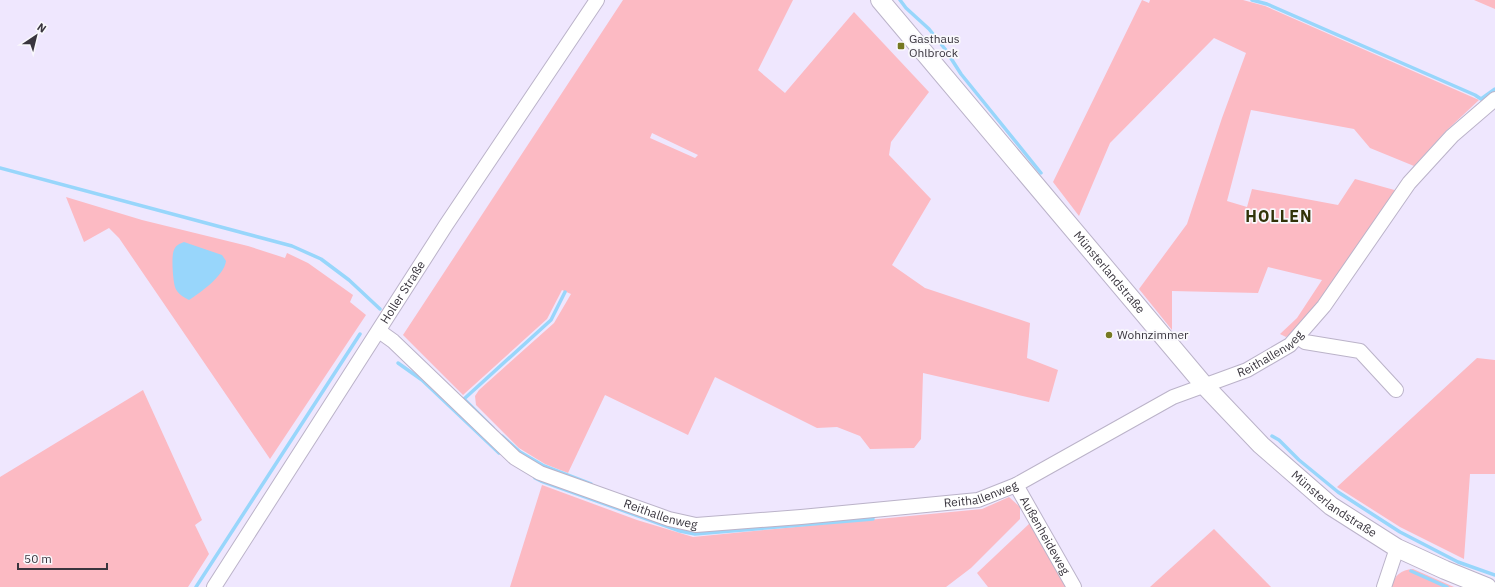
<svg xmlns="http://www.w3.org/2000/svg" width="1495" height="587" font-family="'IBM Plex Sans',sans-serif">
<style>
.green{fill:#fcbac3;fill-rule:evenodd}
.water{fill:#98d6fb}
.lines{fill:none;stroke-linecap:round;stroke-linejoin:round}
.stream{stroke:#98d6fb;stroke-width:3.5}
.minor-casing{stroke:#bbb3c9;stroke-width:16}
.major-casing{stroke:#bbb3c9;stroke-width:20}
.minor{stroke:#fff;stroke-width:14}
.major{stroke:#fff;stroke-width:18}
.poi-dot{fill:#767922;stroke:#f9f8fc;stroke-width:1.5}
.labels{text-anchor:middle;stroke-width:3.5;stroke-linejoin:round;paint-order:stroke}
.poi-label{font-size:12px;fill:#39353e;stroke:#f9f8fc;text-anchor:start}
.street-label{font-size:12px;fill:#39353e;stroke:#f9f8fc}
.district-label{font-size:16px;font-weight:bold;letter-spacing:1px;fill:#323309;stroke:#f9f8fc}
</style>
<rect width="100%" height="100%" fill="#efe7fe"/>
<g class="green">
<path d="M623 0H793L758 70 785 93 854 12 929 92 891 142 889 155 931 199 892 265 925 288 1030 323 1027 358 1058 370 1049 402 923 373 921 439 914 448 870 449 860 436 837 427 817 428 715 377 688 435 605 395 568 473 545 464 519 448 476 405 475 396 479 390 554 323 571 294 562 290 547 319 463 395 403 335ZM652 133 698 155 695 158 650 138Z"/>
<path d="M1142 0 1149 3 1150 0H1243L1265 6 1479 100 1446 131 1414 166 1370 148 1354 129 1251 110 1227 201 1247 207 1252 189 1338 205 1355 179 1398 191 1319 304 1295 331 1286 337 1280 334 1297 318 1322 280 1268 267 1258 293 1172 291V330L1139 289 1187 224 1222 118 1246 53 1214 38 1110 143 1079 216 1053 182Z"/>
<path d="M1474 0H1495V9Z"/>
<path d="M66 197 142 220 248 246 285 258 287 253 308 263 353 295 350 302 366 315 270 459 119 238 109 228 84 242Z"/>
<path d="M1477 358 1495 360V474H1470L1464 559 1400 527 1337 487Z"/>
<path d="M143 390 202 520 195 525 209 554 188 587H0V477Z"/>
<path d="M542 485 637 520 693 537 982 509 1009 497 1020 507V519L971 568 946 587H510Z"/>
<path d="M1030 523 1066 587H988L977 573Z"/>
<path d="M1214 529 1271 587H1150Z"/>
<path d="M1413 569 1454 587H1392C1394 575 1401 570 1413 569Z"/>
</g>
<path class="water" d="M184 242 222 255 226 261C224 276 201 292 189 300 183 297 177 293 175 287 173 280 171 256 174 250 176 245 179 244 184 242Z"/>
<g class="lines">
<g class="stream">
<path d="M900 0 906 8 929 29 945 49 961 74 1041 173"/>
<path d="M1252 0 1267 4 1475 95 1481 99 1495 89"/>
<path d="M0 168 292 246 321 259 349 280 380 309"/>
<path d="M398 363 422 380 499 453"/>
<path d="M493 428 464 399 551 320 565 292"/>
<path d="M502 436 520 452 544 466 591 484"/>
<path d="M1272 436 1279 440 1299 460 1338 492 1400 532 1458 562 1495 575"/>
<path d="M535 478 541 481 680 531 695 534 873 519"/>
<path d="M1411 571 1447 587"/>
<path d="M196 587 360 334"/>
</g>
<g class="minor-casing">
<g id="minor">
<path id="s1" d="M379 331 393 341 515 458 540 473 669 519 696 525 801 517 978 500 1016 485 1173 397 1247 370 1290 345 1324 306 1409 183 1452 136 1495 99"/>
<path d="M1298 337 1305 342 1360 351 1396 390"/>
<path id="s2" d="M1016 485 1074 587"/>
<path id="s3" d="M214 587 446 225 597 0"/>
<path d="M1384 587 1397 548"/>
</g>
</g>
<g class="major-casing">
<g id="major">
<path id="s4" d="M880 0 1204 385 1261 445 1331 506 1397 548 1445 570 1487 587"/>
</g>
</g>
<use href="#minor" class="minor"/>
<use href="#major" class="major"/>
</g>
<g class="poi-dot">
<rect x="897" y="42" width="8" height="8" rx="2"/>
<circle cx="1109" cy="335" r="4"/>
</g>
<g class="labels">
<g class="poi-label">
<text x="909" y="43">Gasthaus<tspan x="909" dy="14">Ohlbrock</tspan></text>
<text x="1117" y="339">Wohnzimmer</text>
</g>
<g class="street-label">
<text dy="4" stroke="none"><textPath href="#s4" startOffset="356">Münsterlandstraße</textPath></text>
<text dy="4" stroke="none"><textPath href="#s3" startOffset="350">Holler Straße</textPath></text>
<text dy="4" stroke="none"><textPath href="#s1" startOffset="991">Reithallenweg</textPath></text>
<text dy="4" stroke="none"><textPath href="#s1" startOffset="667">Reithallenweg</textPath></text>
<text dy="4" stroke="none"><textPath href="#s4" startOffset="680">Münsterlandstraße</textPath></text>
<text dy="4" stroke="none"><textPath href="#s1" startOffset="343">Reithallenweg</textPath></text>
<text dy="4" stroke="none"><textPath href="#s2" startOffset="58">Außenheideweg</textPath></text>
</g>
<g class="district-label">
<text x="1279" y="222">HOLLEN</text>
</g>
</g>
<g transform="translate(36 36) rotate(35)" stroke="#f9f8fc" stroke-width="3" paint-order="stroke">
<path d="M0-3L7 15L0 10L-7 15Z" fill="#39353e"/>
<text y="-6" font-size="11" font-weight="bold" text-anchor="middle" fill="#39353e">N</text>
</g>
<path d="M18 563v6h89v-6" fill="none" stroke="#39353e" stroke-width="2"/>
<text x="24" y="563" font-size="12" fill="#39353e" stroke="#f9f8fc" stroke-width="3" paint-order="stroke">50 m</text>
</svg>
